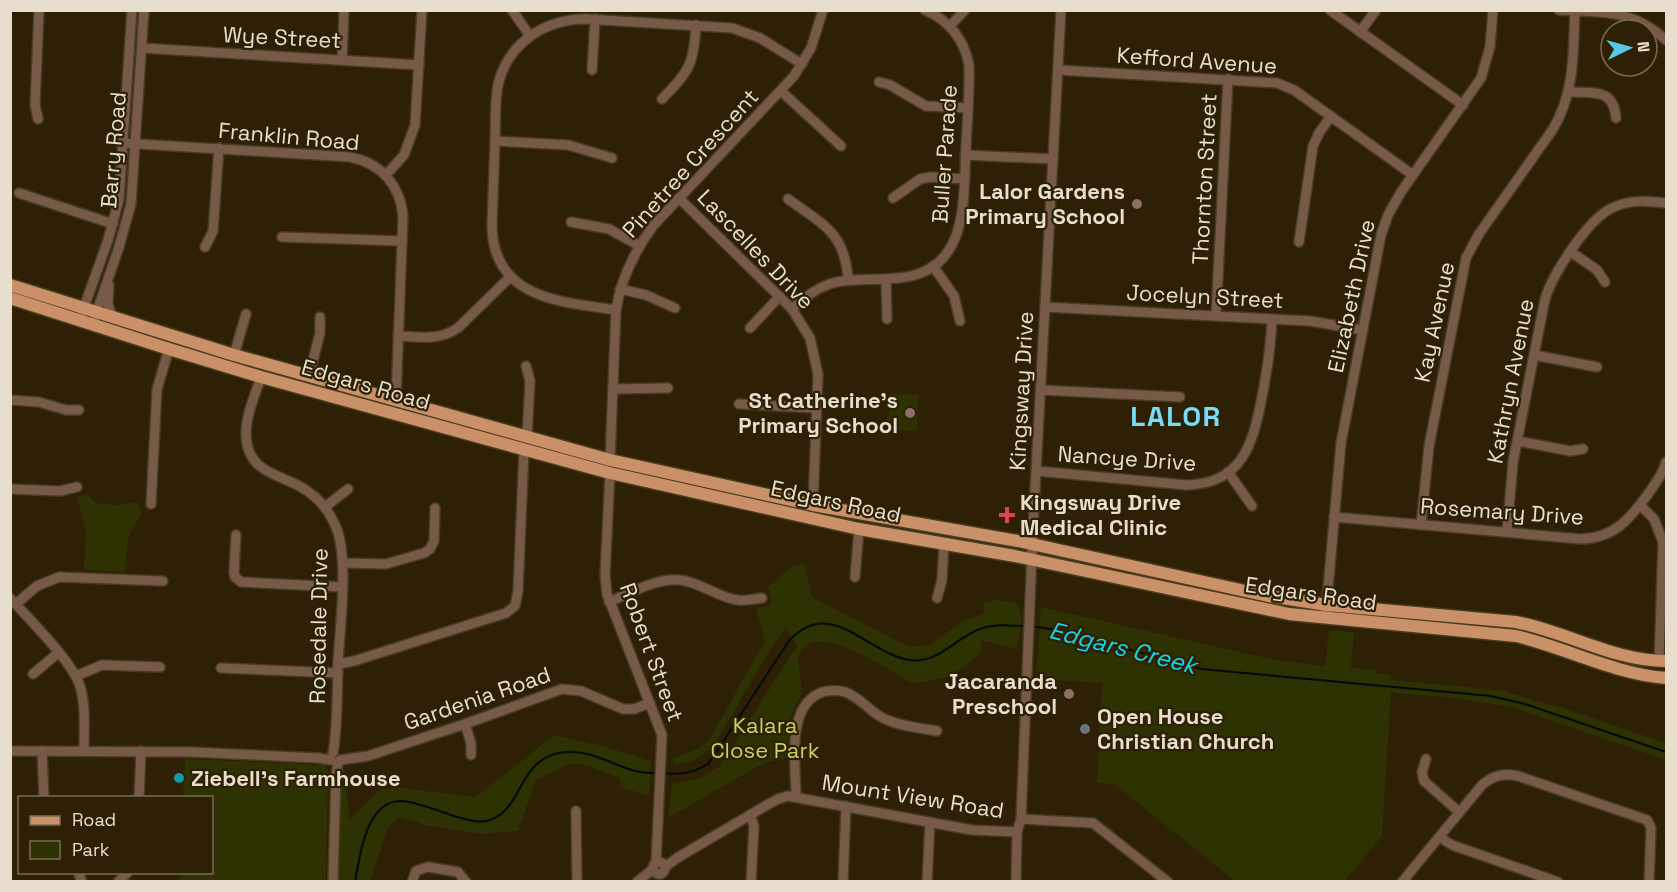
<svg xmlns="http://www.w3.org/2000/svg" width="1677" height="892" font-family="'Space Grotesk',sans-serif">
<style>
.green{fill:#2e3101}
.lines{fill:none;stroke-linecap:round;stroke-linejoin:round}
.stream{stroke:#010b0d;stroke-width:2}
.minor-casing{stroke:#473b20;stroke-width:12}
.major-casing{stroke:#473b20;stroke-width:15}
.minor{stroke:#765a46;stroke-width:9}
.major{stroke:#ca9067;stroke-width:12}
.education-dot{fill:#8d6e63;stroke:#2d2004;stroke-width:2}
.health-dot{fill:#e0444e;stroke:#2d2004;stroke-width:2}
.worship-dot{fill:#6b7280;stroke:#2d2004;stroke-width:2}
.culture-dot{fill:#0f9aa8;stroke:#2d2004;stroke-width:2}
.labels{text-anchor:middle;stroke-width:4.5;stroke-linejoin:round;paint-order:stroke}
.street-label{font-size:22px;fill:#e7dece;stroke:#2d2004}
.poi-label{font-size:22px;font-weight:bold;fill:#e7dece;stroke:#2d2004;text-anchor:end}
.park-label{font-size:22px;fill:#c9d263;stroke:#2d2004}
.water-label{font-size:24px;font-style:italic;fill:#15d6eb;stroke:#2d2004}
.district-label{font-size:28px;font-weight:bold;letter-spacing:1.5px;fill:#78dcf6;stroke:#2d2004}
</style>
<rect width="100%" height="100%" fill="#2d2004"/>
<g class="green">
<path d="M890 394 918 395 917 431 888 430Z"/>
<path d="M87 493 96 503 118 505 138 502 139 508 142 512 128 538 125 572 84 570 86 530 77 498Z"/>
<path d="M804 564 812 597 909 647 929 645 963 621 984 613V602L992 603 993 599 1017 603 1022 618 1017 649 981 640V652L952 676 913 684C890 670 842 638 815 642 807 643 802 650 798 656L802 694C788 714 788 733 788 757L762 764 668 818 672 784 698 779 720 766 797 646 786 627 773 645 713 747 693 761 674 765V758L695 750 709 741 757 654 765 642 756 608 769 605 772 600 767 587 793 566Z"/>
<path d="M1041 607 1271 659 1325 666 1329 630 1354 632 1351 668 1376 670V673L1391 675V680L1499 690 1560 707 1666 743V760L1511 707 1455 698 1391 693 1382 836 1345 881H1235L1114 784 1097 783 1102 683 1036 679Z"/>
<path d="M554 735 603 746 651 761 650 796 620 787V778C607 774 591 765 577 764 564 764 548 775 536 780L518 831 480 834 429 826 398 817 387 830 370 881 335 882 338 768 344 769 350 819 381 789 400 788 476 797Z"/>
<path d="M185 759 325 765 328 769 326 881H180V873L212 872V798L183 797Z"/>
</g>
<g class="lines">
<g class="stream">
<path d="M1031 626 1056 630 1201 669 1491 696 1525 704 1666 752"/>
<path d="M664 773C682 775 694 773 709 763L789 641C831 595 867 654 910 660 938 664 955 638 980 629 994 623 1010 626 1025 626"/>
<path d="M355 882C360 855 366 801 401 801 418 802 438 811 454 816 466 819 478 824 490 820 524 809 517 757 565 752 588 749 613 765 635 771 643 773 650 773 658 773"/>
</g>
<g class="minor-casing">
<g id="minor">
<path d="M512 10 530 36"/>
<path d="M1330 10 1463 105"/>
<path d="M1559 10C1604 13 1631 8 1666 40"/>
<path d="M950 26 965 10"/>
<path d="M1360 32 1376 10"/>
<path d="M142 48 419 65"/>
<path d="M342 60 344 10"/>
<path d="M592 70 595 19"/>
<path d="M1058 70 1277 83 1294 90 1413 175"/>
<path d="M879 82 890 85 926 106 968 108"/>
<path d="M781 91 841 146"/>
<path d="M1569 92C1593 93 1614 88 1616 118"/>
<path d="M662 99C689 71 694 65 696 25"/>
<path d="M38 119 35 105 39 10"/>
<path d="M495 141 568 145 612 158"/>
<path d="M123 143 350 157C381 163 400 185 403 216L396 400"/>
<path d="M965 155 1053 159"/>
<path d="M386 175 404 155 415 125 422 10"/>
<path d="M19 193 113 224"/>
<path d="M679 198 792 309 810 338 818 374 813 505"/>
<path d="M893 198 920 179 931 177 964 179"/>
<path d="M788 199C822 224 845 232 848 279"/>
<path d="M571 222 609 229 638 245"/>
<path d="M282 237 402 241"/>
<path d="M1299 242 1313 146 1319 133 1331 116"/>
<path d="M205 247 213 231 219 148"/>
<path d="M1571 252 1597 270 1605 282"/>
<path d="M933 266 954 296 960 321"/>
<path d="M886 279 887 319"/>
<path d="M109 285 108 304 112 317"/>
<path d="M620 289 646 295 675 308"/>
<path d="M1045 307 1310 321 1363 330"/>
<path d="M792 309C832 271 849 283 898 278 970 272 963 200 966 148 967 121 970 93 969 65 964 39 950 21 925 10"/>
<path d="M616 310C559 302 492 298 492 224 493 197 494 169 495 141 496 122 494 100 499 81 510 41 547 19 586 19L732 28 760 38 802 64"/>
<path d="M82 313 108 240 119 199 132 10"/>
<path d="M1216 316 1228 79"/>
<path d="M95 317 119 247 131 204 144 10"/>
<path d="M750 328 780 296"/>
<path d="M398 336C419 337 441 341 459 327L510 277"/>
<path d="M234 355 246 314"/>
<path d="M1534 355 1597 367"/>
<path d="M526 366 530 381 527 437"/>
<path d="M309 376 320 333V317"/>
<path d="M261 377C255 395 246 415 246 434 247 472 276 473 301 487 317 496 329 510 336 527 349 558 340 627 338 662 337 692 338 724 333 753"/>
<path d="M613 389 668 388"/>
<path d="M1041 390 1180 397"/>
<path d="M10 400 39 402 66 410H79"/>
<path d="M739 404 817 408"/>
<path d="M1518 441 1570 451 1583 449"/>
<path d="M610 460 616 310C621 278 634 252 653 226L794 76 811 48 823 10"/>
<path d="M1037 471 1186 485C1243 484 1253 443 1262 397 1267 371 1271 346 1272 319"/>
<path d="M1228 472 1252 506"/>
<path d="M610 473 605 575 607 594 662 735 656 863"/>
<path d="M10 489 60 491 77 487"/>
<path d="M151 504 157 389 169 349"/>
<path d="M1640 505 1654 519 1663 542 1659 661"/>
<path d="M325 507 348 489"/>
<path d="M1334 517 1581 539C1614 538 1629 520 1648 494 1655 484 1663 474 1666 462"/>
<path d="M1421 525 1429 446 1466 258 1479 234 1553 129C1575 92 1573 53 1575 11"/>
<path d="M1507 532 1513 462 1544 304C1549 278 1588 219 1612 208 1630 199 1648 201 1666 203"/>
<path d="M236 535 234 572 235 577 241 582 342 587"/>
<path d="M343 563 386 564 424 553 430 549 434 541 435 508"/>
<path d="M855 577 859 529"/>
<path d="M10 598C29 619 72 661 80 686 86 706 84 730 84 751"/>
<path d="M937 598 942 580 944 543"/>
<path d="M609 602C631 593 655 578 680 580 701 582 718 598 738 600 746 601 754 599 762 598"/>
<path d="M16 604 37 586 59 577 163 581"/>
<path d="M1326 611 1341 443 1381 235 1388 215 1401 192 1481 78 1490 47 1493 10"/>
<path d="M338 664 354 661 506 613 515 606 518 591 524 450"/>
<path d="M221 668 338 673"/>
<path d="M33 674 58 653"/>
<path d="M76 676 102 665 160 667"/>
<path d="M465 724 471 743V755"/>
<path d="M10 751 191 752 319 758 331 760"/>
<path d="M42 751 44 798"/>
<path d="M1426 759 1422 772 1424 781 1459 812"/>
<path d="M340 760 368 756 465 724 562 689 581 691 623 709H634L650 703"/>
<path d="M796 797C796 767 786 710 818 694 826 690 836 690 845 692 860 697 869 711 883 718 898 726 920 728 937 731"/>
<path d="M139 798 141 751"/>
<path d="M576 811 577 882"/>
<path d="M750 815 754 826 751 882"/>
<path d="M1021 819 1093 823 1168 882"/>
<path d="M1439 837 1452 845 1558 882"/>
<circle cx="659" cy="868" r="6"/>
<path d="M665 867 677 858 767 805 778 799 788 796 972 830 1017 832"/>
<path d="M78 872 82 882"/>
<path d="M118 882 128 872"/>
<path d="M333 882 336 775 338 762"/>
<path d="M412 882 416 871 428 867 458 872 466 882"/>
<path d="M637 882 653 869"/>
<path d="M843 882 846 806"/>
<path d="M927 882 930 822"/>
<path d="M1016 882 1017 832 1021 819 1033 527 1061 10"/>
<path d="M1402 882 1482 785C1494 775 1503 773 1518 776L1647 820 1651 828 1649 882"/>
</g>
</g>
<g class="major-casing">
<g id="major">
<path d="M10 285 234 355 610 460 813 505 1018 541 1268 596 1327 605 1516 622C1567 632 1615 661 1666 661"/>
<path d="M10 298 169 349 261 377 610 473 859 529 1015 556 1289 614 1516 636C1566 648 1615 674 1666 678"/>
</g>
</g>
<use href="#minor" class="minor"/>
<use href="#major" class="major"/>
</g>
<g class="education-dot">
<circle cx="1137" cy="204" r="6"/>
<circle cx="910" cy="413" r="6"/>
<circle cx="1069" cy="694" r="6"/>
</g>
<path class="health-dot" d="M1004 506h6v6h6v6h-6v6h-6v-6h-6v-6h6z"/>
<circle class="worship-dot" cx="1085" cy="729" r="6"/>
<circle class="culture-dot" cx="179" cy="778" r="6"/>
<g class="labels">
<g class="street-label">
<text transform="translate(282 37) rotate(3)" y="8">Wye Street</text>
<text transform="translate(1197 60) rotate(4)" y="8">Kefford Avenue</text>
<text transform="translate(289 136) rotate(5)" y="8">Franklin Road</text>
<text transform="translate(113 150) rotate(-85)" y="8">Barry Road</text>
<text transform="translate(944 154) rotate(-86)" y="8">Buller Parade</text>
<text transform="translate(690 163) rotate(-48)" y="8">Pinetree Crescent</text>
<text transform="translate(1204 179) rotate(-87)" y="8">Thornton Street</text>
<text transform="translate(756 249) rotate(46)" y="8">Lascelles Drive</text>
<text transform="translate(1205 296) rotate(3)" y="8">Jocelyn Street</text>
<text transform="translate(1351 296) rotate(-78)" y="8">Elizabeth Drive</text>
<text transform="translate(1434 322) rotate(-78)" y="8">Kay Avenue</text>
<text transform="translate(1510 381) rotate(-79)" y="8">Kathryn Avenue</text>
<text transform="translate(366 384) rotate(16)" y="8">Edgars Road</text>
<text transform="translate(1021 391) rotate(-87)" y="8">Kingsway Drive</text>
<text transform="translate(1127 458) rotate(4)" y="8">Nancye Drive</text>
<text transform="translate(836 501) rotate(12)" y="8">Edgars Road</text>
<text transform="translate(1502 511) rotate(4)" y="8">Rosemary Drive</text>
<text transform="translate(1311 593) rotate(8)" y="8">Edgars Road</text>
<text transform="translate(318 626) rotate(-89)" y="8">Rosedale Drive</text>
<text transform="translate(652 652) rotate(70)" y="8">Robert Street</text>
<text transform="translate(477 698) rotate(-19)" y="8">Gardenia Road</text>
<text transform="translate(913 796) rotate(9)" y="8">Mount View Road</text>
</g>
<g class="poi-label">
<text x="1125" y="199">Lalor Gardens<tspan x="1125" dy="25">Primary School</tspan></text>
<text x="898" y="408">St Catherine's<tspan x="898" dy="25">Primary School</tspan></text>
<text x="1020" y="510" text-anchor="start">Kingsway Drive<tspan x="1020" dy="25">Medical Clinic</tspan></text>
<text x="1057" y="689">Jacaranda<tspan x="1057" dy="25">Preschool</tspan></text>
<text x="1097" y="724" text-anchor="start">Open House<tspan x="1097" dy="25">Christian Church</tspan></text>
<text x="191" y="786" text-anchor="start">Ziebell's Farmhouse</text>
</g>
<g class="park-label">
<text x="765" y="733">Kalara<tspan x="765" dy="25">Close Park</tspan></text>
</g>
<g class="water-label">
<text transform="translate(1123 648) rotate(14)" y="8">Edgars Creek</text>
</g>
<g class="district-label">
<text x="1176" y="426">LALOR</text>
</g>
</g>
<rect width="1677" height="892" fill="none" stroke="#e7dece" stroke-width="24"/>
<rect x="18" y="796" width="195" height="78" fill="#2d2004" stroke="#776c55" stroke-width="1.5"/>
<rect x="30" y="816" width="30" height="9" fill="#ca9067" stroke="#776c55" stroke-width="1.5"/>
<text x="72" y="826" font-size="18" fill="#e7dece">Road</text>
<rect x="30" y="841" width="30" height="18" fill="#2e3101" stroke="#776c55" stroke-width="1.5"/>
<text x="72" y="856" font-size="18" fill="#e7dece">Park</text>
<g transform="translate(1629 48) rotate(85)"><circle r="28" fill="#2d2004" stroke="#776c55" stroke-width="1.5"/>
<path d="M0-4.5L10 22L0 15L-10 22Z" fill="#59c8e4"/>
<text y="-9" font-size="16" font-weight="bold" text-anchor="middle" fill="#e7dece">N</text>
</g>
</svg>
